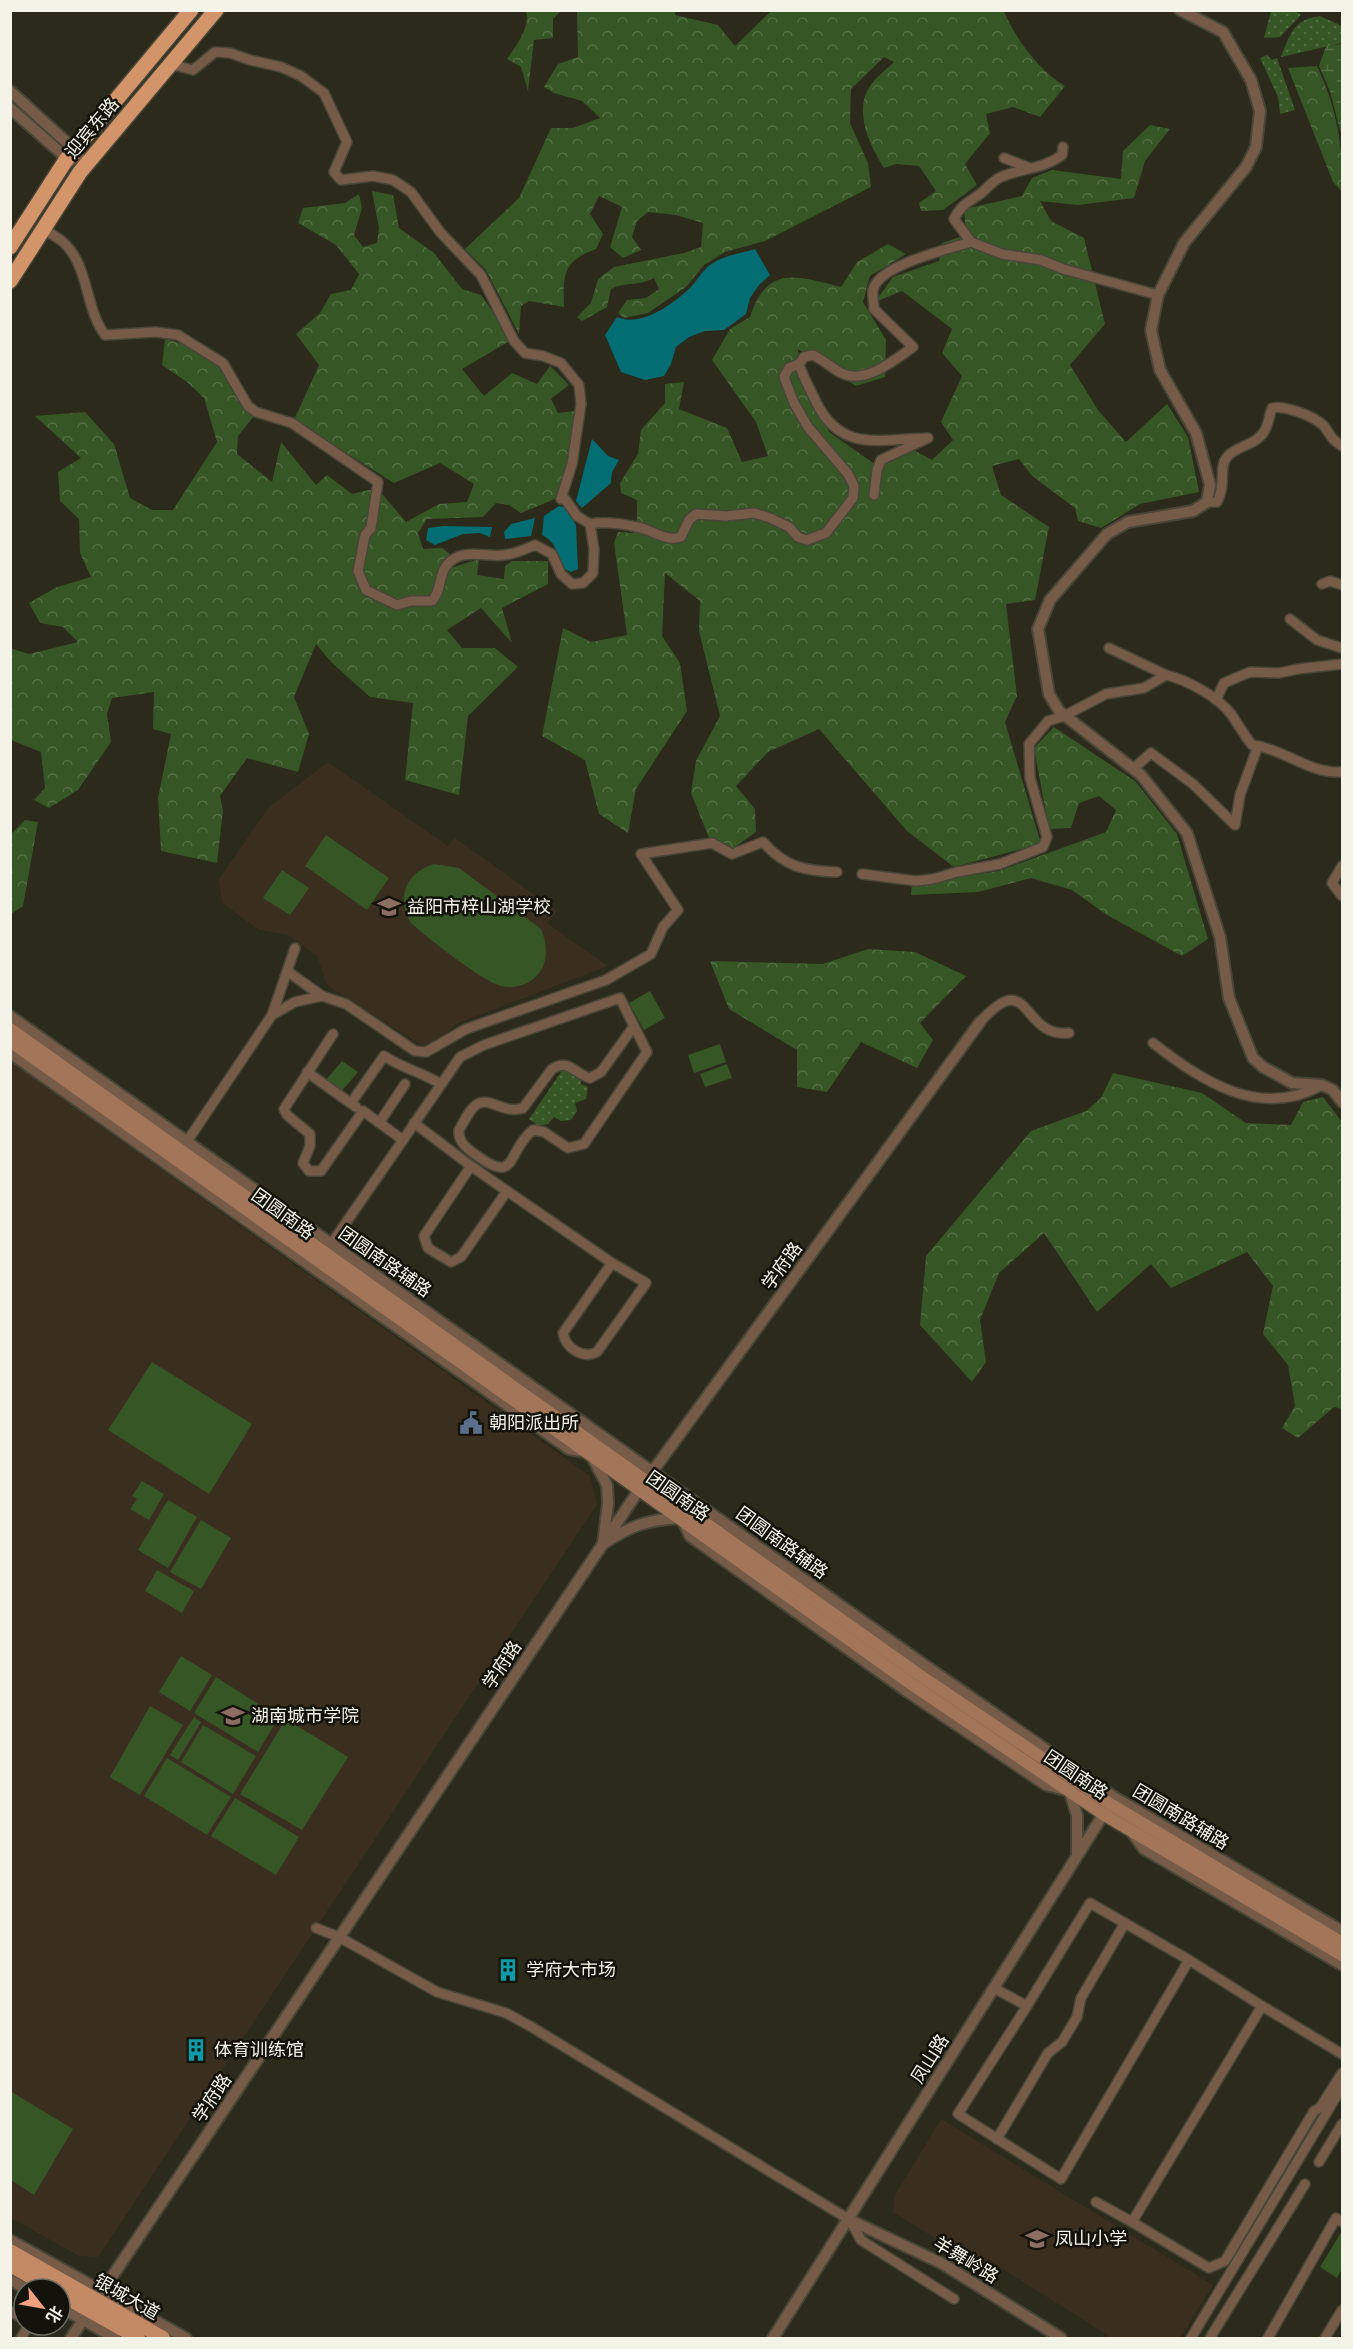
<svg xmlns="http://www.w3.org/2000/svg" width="1353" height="2349" font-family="Spectral,'Noto Sans SC',serif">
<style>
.education{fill:#3a2f1f}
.grass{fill:url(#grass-dots)}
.forest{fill:url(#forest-crowns)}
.wetland{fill:url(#wetland-marsh)}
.garden{fill:#365625}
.water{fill:#026e73}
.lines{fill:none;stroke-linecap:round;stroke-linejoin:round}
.minor-casing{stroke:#484637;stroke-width:12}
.tertiary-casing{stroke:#484637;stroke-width:14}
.secondary-casing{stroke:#484637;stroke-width:15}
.primary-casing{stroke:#484637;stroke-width:16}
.trunk-casing{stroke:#484637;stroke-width:18}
.minor{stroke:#775b49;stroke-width:9}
.tertiary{stroke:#775b49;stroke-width:10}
.secondary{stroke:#a37659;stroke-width:12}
.primary{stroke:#c48a65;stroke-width:14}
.trunk{stroke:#d4946a;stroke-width:15}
.labels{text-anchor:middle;stroke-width:5;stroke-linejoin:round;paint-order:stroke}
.street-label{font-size:18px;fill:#f4f3e8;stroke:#13120b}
.poi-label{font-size:18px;fill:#f4f3e8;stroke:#13120b;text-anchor:start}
</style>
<defs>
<pattern id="grass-dots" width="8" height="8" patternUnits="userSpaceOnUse" patternTransform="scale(1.5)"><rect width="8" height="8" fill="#365625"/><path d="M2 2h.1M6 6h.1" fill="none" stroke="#546f45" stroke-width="1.8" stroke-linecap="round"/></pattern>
<pattern id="forest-crowns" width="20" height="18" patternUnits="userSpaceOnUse" patternTransform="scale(1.5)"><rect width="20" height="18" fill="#365625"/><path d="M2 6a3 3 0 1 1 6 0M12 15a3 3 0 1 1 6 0" fill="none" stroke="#546f45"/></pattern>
<pattern id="wetland-marsh" width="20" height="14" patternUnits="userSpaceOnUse" patternTransform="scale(1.5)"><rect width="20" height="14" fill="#365625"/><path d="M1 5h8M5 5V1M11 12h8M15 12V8" fill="none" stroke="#546f45"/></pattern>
</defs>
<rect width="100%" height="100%" fill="#2c2a1a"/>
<g class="education">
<path d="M328 762 448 846 455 838 557 911 547 923 608 966 461 1022 436 1040 422 1046 327 985 317 956 288 935 259 930 222 903 219 879 269 807Z"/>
<path d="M11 1062 590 1476 597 1504 98 2257 79 2256 11 2218Z"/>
<path d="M941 2119 1213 2285 1180 2338H1112L998 2266 993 2274 893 2212 895 2195Z"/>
</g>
<g class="grass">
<path d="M1271 11H1296L1301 15 1280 37 1264 38Z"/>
<path d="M1320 16 1342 26V43L1281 57C1290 34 1294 19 1320 16Z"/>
<path d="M1267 55 1272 60 1277 58 1295 110 1280 114 1278 97 1260 58Z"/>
<path d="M563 1069H568L581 1078V1084L588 1087 586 1099 575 1103 577 1111 571 1120 561 1121 554 1117 548 1124 538 1126 529 1119Z"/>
</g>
<g class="forest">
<path d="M526 11H561L553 19V38L534 40 528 91 521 67 507 59C516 46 531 26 526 11Z"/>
<path d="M577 11H675V15L718 25 735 46 771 11H1004C1015 39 1040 71 1065 86L1040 117 1013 107 986 114 990 133 965 164 977 185 943 210 921 211 919 203 936 191 919 166 896 164 884 168C870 145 853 112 870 86 876 77 886 70 894 62L884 57 851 89 850 123 868 163 871 187 765 241 725 252 704 265 686 287 648 313 624 318 618 313 627 300 646 298 659 289 654 278C636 287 627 281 611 289L607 307 582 321 577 317 591 303 598 279 614 267 684 253 701 247 703 223 676 215 648 212 637 221 632 237 641 250 623 258 610 247 622 207 599 196 590 214 603 234 596 249C563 261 563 274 564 307L529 301 521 306 519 334 486 270 465 249 519 198 551 128H573L600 118 582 101 554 93 544 87 558 64 578 57Z"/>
<path d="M1317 66C1337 109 1343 145 1342 192L1333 182 1288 68Z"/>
<path d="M1150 125 1170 129 1145 161 1134 198 1078 205 1040 201 1051 221 1084 238 1105 324 1070 365 1098 410 1126 442 1167 404 1188 437 1199 492 1140 504 1101 528 1078 521 1075 508 1032 476 1019 459 992 466 1001 495 1049 527 1035 600 1006 604 1017 696 1005 722 1041 844 954 867 907 831 819 729 768 752 736 786 755 809 756 832 732 849 709 838 691 793 696 761 720 716 699 631 700 601 665 573 662 636 680 663 687 711 636 789 628 833 599 814 585 760 542 736 563 628 591 642 627 635 614 543 618 532 633 533 637 518V500L621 493 620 483 638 454 641 430 665 403V384L684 382 679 409 727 428 742 462 768 456 756 422 712 360 730 329 750 317C767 264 797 276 841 287L857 262 888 244 906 254 870 276 863 302 886 340 885 377 856 386 798 349 801 377 829 432 879 467 908 447 932 460 953 440 941 422 962 376 942 353 952 329 902 291 875 302 893 277 939 261 942 243 966 235 964 209 1022 196 1032 178 1052 170 1121 179 1123 151Z"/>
<path d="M372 191 393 195 399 228 434 253 462 289 481 295 496 316 508 342 462 369 484 396 512 373 537 384 550 366 569 385 551 399 558 413 582 410 571 476 555 499 521 513 509 505 496 503 483 517 427 519 418 533 423 549 442 548 449 553 451 568 479 559 477 575 504 579 505 566 512 561H548V584L502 608 512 643 481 608 447 630 462 648H495L518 667 468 716 459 795 405 780 413 703 370 697 332 663 316 644 294 697 309 734 298 772 247 758 220 796 223 811 217 863 161 851 158 798 171 734 153 729 154 692 112 698 107 714 111 742 78 790 49 808 34 800 45 788 41 752 11 740 10 648 29 654 78 642 63 627 40 623 29 603 57 587 91 577 80 553 79 519 60 501 58 472 81 458 35 416 85 412 114 444 130 498 152 510H173L217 442 204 398 187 382 162 365 165 339C179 343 199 346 210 355 230 369 239 397 254 416L238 436 237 454 272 482 281 442 316 485 327 475 352 494 377 488 406 522 439 504 467 502 474 484 440 463 394 483 294 420 319 365 296 334 320 313 331 294 351 290 359 274 336 245 298 223 303 208 345 203 359 194 362 208 354 235 363 247 377 243 379 228Z"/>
<path d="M1054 727 1135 781 1177 834 1208 939 1182 956 1107 915 1072 890 1031 878 978 892 911 895 912 884 999 871 1106 832 1116 810 1099 796 1079 803 1071 828 1049 829 1034 748Z"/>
<path d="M25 820 38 822 23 906 11 914V834Z"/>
<path d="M868 949 915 952 966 976 920 1023 933 1040 917 1068 861 1042 827 1092 797 1087V1050L729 1009 710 961 823 964Z"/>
<path d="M1113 1073 1202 1093 1246 1123 1291 1125 1303 1102 1323 1097 1342 1122V1409L1334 1407 1298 1438 1282 1428 1295 1406 1288 1365 1263 1334 1273 1286 1247 1252 1171 1288 1151 1264 1097 1312 1044 1233 999 1273 980 1320 986 1362 972 1382 920 1325 926 1256 1031 1131 1086 1111 1101 1098Z"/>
</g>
<path class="wetland" d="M1342 44V138L1330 91 1319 66 1326 46Z"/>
<g class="garden">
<path d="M326 835 389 878 367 910 305 866Z"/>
<path d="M434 864 459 868 541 929C547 943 549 960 539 973 530 985 515 989 501 986 482 981 426 937 410 922 396 896 407 872 434 864Z"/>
<path d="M282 870 309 888 290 915 263 898Z"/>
<path d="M650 991 665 1018 644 1030 629 1003Z"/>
<path d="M720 1044 726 1062 694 1073 688 1055Z"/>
<path d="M342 1061 358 1072 341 1092 325 1081Z"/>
<path d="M727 1064 732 1078 705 1087 700 1074Z"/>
<path d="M152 1362 252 1424 209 1494 108 1430Z"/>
<path d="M142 1481 164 1494 149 1520 130 1509 137 1499 132 1496Z"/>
<path d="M168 1500 197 1517 168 1568 138 1550Z"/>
<path d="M201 1520 231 1538 201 1589 170 1572Z"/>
<path d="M157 1570 194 1591 182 1613 145 1591Z"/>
<path d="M181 1656 212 1675 190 1711 159 1692Z"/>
<path d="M216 1677 279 1717 258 1752 194 1713Z"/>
<path d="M150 1706 183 1725 140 1795 110 1777Z"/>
<path d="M194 1717 201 1722 178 1760 170 1755Z"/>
<path d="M286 1719 348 1757 302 1830 240 1794Z"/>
<path d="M203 1725 256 1756 233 1794 181 1762Z"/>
<path d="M167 1758 231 1797 207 1835 144 1796Z"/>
<path d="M235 1798 299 1837 276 1875 211 1836Z"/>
<path d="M10 2091 73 2129 34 2195 11 2180Z"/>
<path d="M1342 2231V2269L1337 2278 1320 2267Z"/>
</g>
<g class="water">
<path d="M755 249 770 275 759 285 750 298 746 314 724 330 705 331 689 337 676 347 671 364 664 376 645 380 621 372 605 335 617 317C641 328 675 303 692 286 698 279 703 270 710 265 724 255 739 254 755 249Z"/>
<path d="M592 439 608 456 619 460 612 472 611 483 582 508 576 501Z"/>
<path d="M559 506 565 507 576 525 578 569 571 572 560 567C557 552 556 542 542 535L544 516Z"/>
<path d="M535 518 531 536 505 539 504 532 511 524Z"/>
<path d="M443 526 492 527 490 537 480 533 463 534 435 545 426 540 428 528Z"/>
</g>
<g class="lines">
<g class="minor-casing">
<g id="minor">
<path d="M170 64 193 70 215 52 230 53 250 60 281 67 301 76 324 93 347 142 334 172 341 180 373 176 393 180 411 192 440 232 481 275 514 341 525 353 543 356 561 363 579 385 581 404 572 464 561 499H565L577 516 590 524C604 521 623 524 637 527 653 530 665 542 681 537L689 520 696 514 726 516 754 513 770 518 789 527 798 537 807 540 826 533 853 498 854 486 848 474 808 427 794 403 784 377 789 368 799 364"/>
<path d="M1063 147 1062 155C1044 169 1022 168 1001 177 992 181 987 189 980 194 967 203 961 205 954 219L971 242 1002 254 1041 260 1063 269 1158 295"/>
<path d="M1004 158 1030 168"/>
<path d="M43 229C50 233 57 237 63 242 89 265 85 309 105 335L156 332 178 335 223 363 248 406 256 412 292 423 378 482 371 528 365 535 358 571 366 590 397 605 411 601H432C442 590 438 578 446 566 461 546 486 558 504 555 515 554 525 549 535 545L552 554 561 574 572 584 583 583 593 573 594 549 590 524"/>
<path d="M874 495 877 470 881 460 928 438C880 439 841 453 816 402 810 389 803 377 799 364L804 357 813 355C823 360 831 367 841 373 865 385 895 360 913 347L874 309C874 303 872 295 873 290 878 265 949 249 971 242"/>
<path d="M1207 502H1217C1227 484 1218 467 1227 457 1236 445 1257 446 1265 430 1269 423 1269 415 1272 408 1285 405 1313 416 1323 425 1331 434 1329 438 1342 446"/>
<path d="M1322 584 1330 581 1342 585"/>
<path d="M1290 619 1317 640 1342 648"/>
<path d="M1109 648 1166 675"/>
<path d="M1216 700 1224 683 1250 672 1279 673 1298 669 1342 664"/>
<path d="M1133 769 1151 753 1193 784 1235 825 1240 795 1258 746"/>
<path d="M1342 866 1332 883 1342 896"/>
<path d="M862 874 916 881 933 879 957 872 1000 864 1043 847 1047 837 1030 778 1029 744 1048 721 1064 716 1106 694 1144 688 1166 675C1187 680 1217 696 1231 714 1238 724 1244 735 1252 745 1285 749 1309 774 1342 772"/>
<path d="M287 971 322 996"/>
<path d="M272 1015 295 948"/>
<path d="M980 1022C1031 965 1020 1038 1069 1033"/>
<path d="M1153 1043C1202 1081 1260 1120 1322 1085"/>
<path d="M307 1072 356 1107"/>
<path d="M351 1103 384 1056C404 1069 421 1072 441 1084"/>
<path d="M379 1123 405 1084"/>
<path d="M414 1123 471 1166 424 1236 428 1248 451 1262 461 1257 507 1191 471 1166"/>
<path d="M403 1140 460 1057 484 1045 620 998 634 1026 601 1072 590 1078C574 1074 569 1058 552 1069L523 1108C504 1115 488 1095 476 1105 469 1110 464 1122 459 1130 458 1140 464 1146 472 1152 519 1188 505 1152 533 1130L544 1132 568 1148 584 1144 647 1052 634 1026"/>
<path d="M184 1146 272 1015 295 1002 322 996 346 1004 415 1051 426 1052 466 1029 606 980 651 954 663 927 678 910 641 854 712 843 732 854 763 842C785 867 804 871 837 872"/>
<path d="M507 1191 612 1263 563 1333C566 1349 583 1359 597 1352L646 1283 612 1263"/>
<path d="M327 1250 403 1140 363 1111 321 1171H309L303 1163 310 1146V1134L287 1115 284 1109 333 1034"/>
<path d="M316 1928 339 1937 437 1992 506 2013 530 2026 850 2220 861 2240 954 2299"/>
<path d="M994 1988 1027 2006 1090 1903 1189 1960 1061 2179 958 2114 1027 2006"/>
<path d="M1262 2006 1342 2054"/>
<path d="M997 2139 1048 2053 1062 2042 1077 2017 1081 1998 1125 1923"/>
<path d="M1319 2162 1342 2124"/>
<path d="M1096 2202 1132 2222 1262 2006 1189 1960"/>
<path d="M1132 2222 1209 2268 1225 2261 1314 2111 1320 2108 1342 2073"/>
<path d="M10 2311 24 2319"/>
<path d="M21 2338 29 2325"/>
<path d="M1191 2338 1342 2087"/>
<path d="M1210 2338 1305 2184"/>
<path d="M1268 2338 1336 2218 1342 2222"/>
<path d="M1325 2338 1342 2310"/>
</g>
</g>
<g class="tertiary-casing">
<g id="tertiary">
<path d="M1180 10 1223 32 1251 80 1260 111 1256 147 1246 167 1184 243 1158 295 1151 330 1160 370 1196 433 1210 485 1207 502 1193 511 1128 522 1107 534 1050 600 1038 629 1049 694 1059 711 1141 775 1187 833 1220 937 1229 998 1253 1058 1263 1067 1292 1083 1322 1085 1333 1090 1342 1102"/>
<path d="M10 91 75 150 85 166"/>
<path d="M10 108 70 161"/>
<path d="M10 1016 926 1666 1114 1797 1342 1931"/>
<path d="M10 1053 569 1449 586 1452"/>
<path d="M591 1455 607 1485 608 1503 603 1544C630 1526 647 1520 679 1518"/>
<path d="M683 1521 690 1536 905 1690 1046 1785 1065 1790"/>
<path d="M1070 1793 1077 1815V1854"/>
<path d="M1131 1831 1144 1849 1342 1965"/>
<path d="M850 2220 943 2264 1061 2338"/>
<path d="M10 2240 186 2338"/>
<path d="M10 2280 27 2289"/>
<path d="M60 2307 115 2338"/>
<path d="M71 2338 639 1490 980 1022"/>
<path d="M773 2338 1108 1807"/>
</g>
</g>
<g class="secondary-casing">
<g id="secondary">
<path d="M10 1029 918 1674 1110 1804 1342 1943"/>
<path d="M10 1041 910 1683 1103 1814 1342 1955"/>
</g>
</g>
<g class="primary-casing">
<g id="primary">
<path d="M10 2251 163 2338"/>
<path d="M10 2265 52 2289"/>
<path d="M60 2294 138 2338"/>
</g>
</g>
<g class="trunk-casing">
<g id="trunk">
<path d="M10 247 66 160 191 10"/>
<path d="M10 281 80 172 216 10"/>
</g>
</g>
<use href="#minor" class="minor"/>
<use href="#tertiary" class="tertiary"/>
<use href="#secondary" class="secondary"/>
<use href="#primary" class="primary"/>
<use href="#trunk" class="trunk"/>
</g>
<defs>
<g id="school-bare" transform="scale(1.8)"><path d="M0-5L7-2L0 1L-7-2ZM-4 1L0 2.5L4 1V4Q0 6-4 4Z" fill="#8d6e63" stroke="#13120b" stroke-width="2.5" paint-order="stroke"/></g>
<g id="civic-bare" transform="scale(1.8)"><path d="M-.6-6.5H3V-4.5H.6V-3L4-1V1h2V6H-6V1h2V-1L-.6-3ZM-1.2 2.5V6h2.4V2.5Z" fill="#5c6f8a" stroke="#13120b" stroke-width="2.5" paint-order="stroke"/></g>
<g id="university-bare" transform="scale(1.8)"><path d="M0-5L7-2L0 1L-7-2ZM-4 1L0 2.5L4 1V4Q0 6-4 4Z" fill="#8d6e63" stroke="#13120b" stroke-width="2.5" paint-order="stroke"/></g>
<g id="building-bare" transform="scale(1.8)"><path d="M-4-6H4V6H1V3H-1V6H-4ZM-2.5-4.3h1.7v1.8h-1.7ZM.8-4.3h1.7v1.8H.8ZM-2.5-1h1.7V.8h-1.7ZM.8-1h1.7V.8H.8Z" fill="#0f9aa8" stroke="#13120b" stroke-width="2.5" paint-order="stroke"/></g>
</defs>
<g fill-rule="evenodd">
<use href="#school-bare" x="389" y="907"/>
<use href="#civic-bare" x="471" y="1423"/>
<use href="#university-bare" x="233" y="1716"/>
<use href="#building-bare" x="508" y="1970"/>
<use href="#building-bare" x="196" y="2050"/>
<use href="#school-bare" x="1037" y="2239"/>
</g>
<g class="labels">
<g class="street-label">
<text transform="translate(92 128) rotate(-50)" y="6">迎宾东路</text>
<text transform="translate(283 1214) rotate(36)" y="6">团圆南路</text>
<text transform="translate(385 1262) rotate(35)" y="6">团圆南路辅路</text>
<text transform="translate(782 1266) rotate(-54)" y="6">学府路</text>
<text transform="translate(678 1496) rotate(35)" y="6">团圆南路</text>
<text transform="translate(782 1543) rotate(36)" y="6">团圆南路辅路</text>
<text transform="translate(502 1665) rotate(-56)" y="6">学府路</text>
<text transform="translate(1076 1775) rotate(34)" y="6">团圆南路</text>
<text transform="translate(1181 1817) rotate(31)" y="6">团圆南路辅路</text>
<text transform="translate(930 2059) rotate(-58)" y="6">凤山路</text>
<text transform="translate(212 2098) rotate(-56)" y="6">学府路</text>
<text transform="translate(966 2260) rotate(31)" y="6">羊舞岭路</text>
<text transform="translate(127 2297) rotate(30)" y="6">银城大道</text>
</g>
<g class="poi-label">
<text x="407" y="913">益阳市梓山湖学校</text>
<text x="489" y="1429">朝阳派出所</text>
<text x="251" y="1722">湖南城市学院</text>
<text x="526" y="1976">学府大市场</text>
<text x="214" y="2056">体育训练馆</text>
<text x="1055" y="2245">凤山小学</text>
</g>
</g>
<rect width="1353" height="2349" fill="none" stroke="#f4f3e8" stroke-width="24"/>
<g transform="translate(42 2307) rotate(121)"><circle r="28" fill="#13120b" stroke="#6d6c63" stroke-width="1.5"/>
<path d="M0-4.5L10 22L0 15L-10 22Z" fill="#f1a17d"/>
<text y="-9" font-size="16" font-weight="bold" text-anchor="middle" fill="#f4f3e8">北</text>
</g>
</svg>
